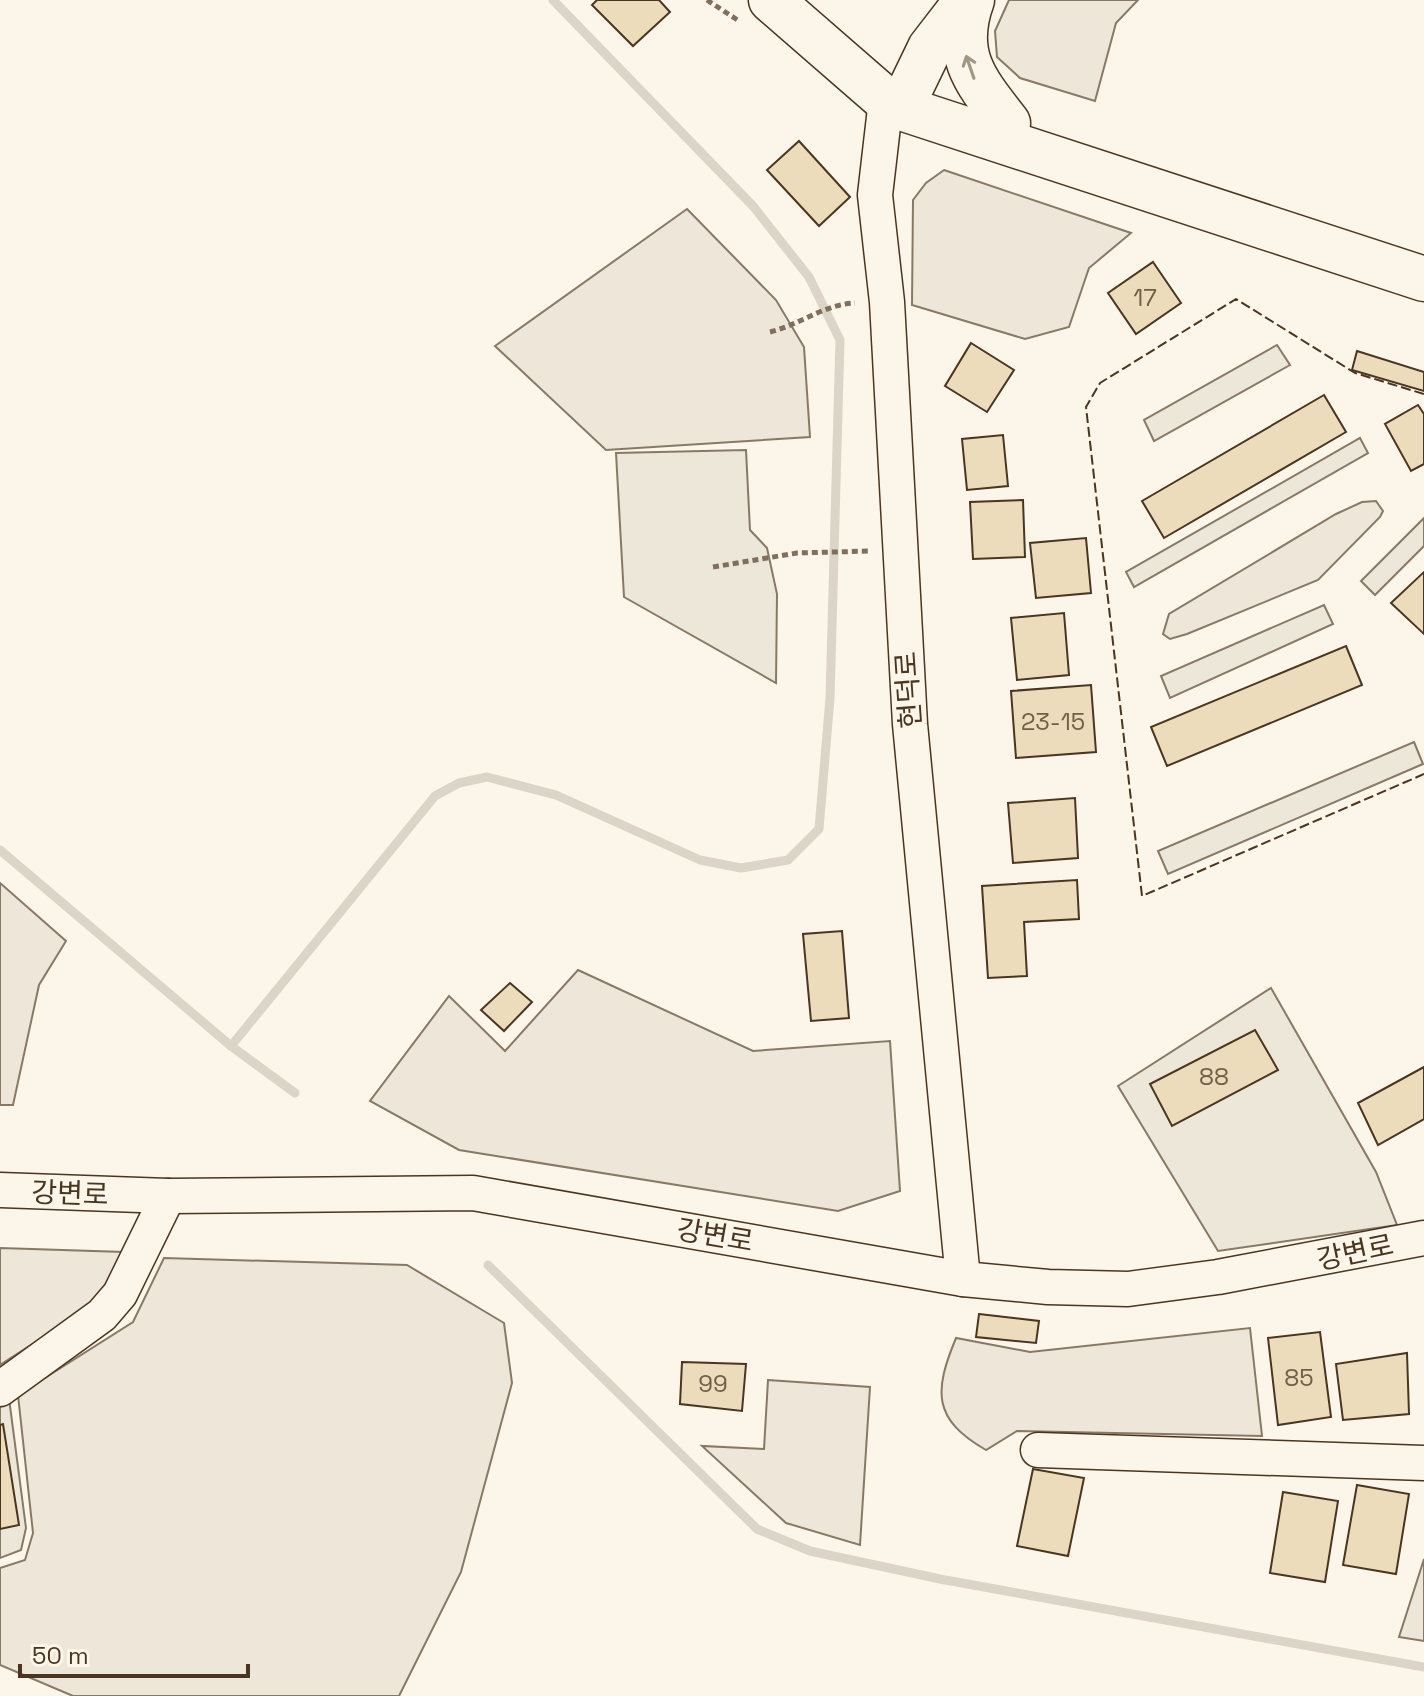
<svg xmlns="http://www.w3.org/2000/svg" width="1424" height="1696" font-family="'Space Grotesk','Noto Sans KR',sans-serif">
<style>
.green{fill:#ede6d9;stroke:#887966;stroke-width:2}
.parking{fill:#ede7d9;stroke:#887966;stroke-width:2}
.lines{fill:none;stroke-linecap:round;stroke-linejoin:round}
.stream{stroke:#dcd4c6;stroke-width:9}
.building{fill:#ecdcbc;stroke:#4a3520;stroke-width:2}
.minor-casing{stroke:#4a3520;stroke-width:37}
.major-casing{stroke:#4a3520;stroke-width:47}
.path{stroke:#7f6f5c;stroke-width:5;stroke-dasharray:6 4;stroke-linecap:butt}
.minor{stroke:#fbf6e9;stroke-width:34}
.major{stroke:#fbf6e9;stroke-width:44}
.fence{stroke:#4a3520;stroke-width:2;stroke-dasharray:10 4;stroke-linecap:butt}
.oneway{stroke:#a29684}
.labels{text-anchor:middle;stroke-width:6;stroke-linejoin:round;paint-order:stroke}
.number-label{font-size:24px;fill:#725f47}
.street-label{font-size:28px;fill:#4a3520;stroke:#fbf6e9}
</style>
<rect width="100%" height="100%" fill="#fbf6e9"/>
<g class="green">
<path d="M1009 0H1138L1116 23 1095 101 1020 78 997 57 995 31Z"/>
<path d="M944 170 1131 233 1089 268 1069 327 1025 339 912 305 913 200 926 183Z"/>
<path d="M687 209 776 300 804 347 810 437 606 450 495 346Z"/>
<path d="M1376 501 1383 511 1380 517 1318 580 1187 634 1170 639 1163 634 1169 614 1336 514 1362 502Z"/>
<path d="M0 883 66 941 39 985 13 1105H0Z"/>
<path d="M578 970 753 1051 890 1041 900 1191 838 1211 459 1150 370 1101 449 996 505 1051Z"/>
<path d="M0 1248 124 1252 112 1278 90 1307 0 1365Z"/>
<path d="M164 1258 407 1265 504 1323 512 1383 461 1572 399 1696H73L0 1665V1568L25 1560 33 1533 18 1395 133 1322Z"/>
<path d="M1250 1328 1262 1436 1017 1431 986 1450C932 1419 934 1391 956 1338L1030 1352Z"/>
<path d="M768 1380 870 1387 860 1545 786 1523 702 1446 764 1449Z"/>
<path d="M1424 1559V1641L1399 1637Z"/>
</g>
<g class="parking">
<path d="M1277 345 1290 365 1154 441 1144 420Z"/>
<path d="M1360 438 1368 453 1134 587 1126 572Z"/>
<path d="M746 450 750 530 767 548 777 594 776 683 624 597 616 453Z"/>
<path d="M1424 518V546L1375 595 1361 581Z"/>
<path d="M1324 605 1333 624 1170 698 1161 676Z"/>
<path d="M1414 742 1423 764 1168 874 1158 851Z"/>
<path d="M1271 988 1376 1172 1397 1225 1218 1251 1118 1086Z"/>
<path d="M0 1383H7L26 1528 21 1550 0 1558Z"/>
</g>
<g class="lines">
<g class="stream">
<path d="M0 850 231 1046 295 1093"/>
<path d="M231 1046 435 796 459 783 487 777 556 795 700 860 741 868 788 860 819 829 830 698 840 340 809 277 753 206 553 0"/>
<path d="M488 1265 757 1529 810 1551 940 1579 1424 1667"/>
</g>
</g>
<g class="building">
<path d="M597 0H659L670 12 633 46 592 5Z"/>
<path d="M799 141 850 197 819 226 767 170Z"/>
<path d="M1153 262 1181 303 1136 334 1108 293Z"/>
<path d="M971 343 1014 370 987 412 945 386Z"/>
<path d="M1357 351 1424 372V391L1352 370Z"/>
<path d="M1324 395 1346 432 1164 538 1142 501Z"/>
<path d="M1418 405 1424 414V464L1411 471 1385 424Z"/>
<path d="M1003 435 1008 486 967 490 962 439Z"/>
<path d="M1023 500 1025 557 973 559 970 502Z"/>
<path d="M1086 538 1091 593 1036 598 1030 543Z"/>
<path d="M1424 572V634L1391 603Z"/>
<path d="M1064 613 1069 675 1017 680 1011 618Z"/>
<path d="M1346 646 1362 685 1167 766 1151 727Z"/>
<path d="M1091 685 1096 752 1016 758 1011 691Z"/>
<path d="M1075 798 1078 858 1013 863 1008 803Z"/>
<path d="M1077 880 1079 919 1024 922 1027 976 988 978 982 886Z"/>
<path d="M842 931 849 1018 811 1021 803 934Z"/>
<path d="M510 983 532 1002 504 1031 481 1010Z"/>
<path d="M1255 1030 1278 1070 1172 1126 1150 1084Z"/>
<path d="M1424 1067V1119L1378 1145 1358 1103Z"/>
<path d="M979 1314 1039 1321 1036 1343 976 1337Z"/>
<path d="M1320 1332 1331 1417 1278 1425 1268 1338Z"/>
<path d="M1407 1353 1409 1414 1343 1420 1336 1364Z"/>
<path d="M682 1362 746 1364 742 1411 680 1404Z"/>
<path d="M3 1424 19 1525 0 1529V1425Z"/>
<path d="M1033 1469 1084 1478 1068 1556 1017 1546Z"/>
<path d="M1357 1485 1409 1494 1396 1574 1343 1565Z"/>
<path d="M1283 1492 1338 1501 1325 1582 1270 1573Z"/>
</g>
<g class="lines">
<g class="minor-casing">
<g id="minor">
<path d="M886 100 875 195 887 302 910 724 963 1279"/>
<path d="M0 1190 168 1196 473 1193 963 1279 1048 1287 1128 1289 1218 1277 1424 1238"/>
<path d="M0 1389 102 1315 120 1294 168 1196"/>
<path d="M1038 1450 1424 1463"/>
</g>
</g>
<g class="major-casing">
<g id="major">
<path d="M771 0 886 100 901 108 1424 279"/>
<path d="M972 0C952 55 976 82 1008 123"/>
<path d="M901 108 930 48 967 0"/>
</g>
</g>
<g class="path">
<path d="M707 0 739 21"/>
<path d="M770 332C799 325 825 304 855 303"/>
<path d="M713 567 797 553 871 551"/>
</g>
<use href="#minor" class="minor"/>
<use href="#major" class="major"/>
<path class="fence" d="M1424 394 1355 373 1236 299 1100 383 1086 407 1142 896 1424 774"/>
</g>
<defs><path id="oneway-shaft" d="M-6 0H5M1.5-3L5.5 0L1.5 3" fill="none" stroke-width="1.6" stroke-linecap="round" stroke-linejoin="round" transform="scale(2)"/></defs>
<use class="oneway" href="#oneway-shaft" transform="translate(970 67) rotate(-109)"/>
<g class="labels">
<g class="number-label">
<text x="1145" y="306">17</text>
<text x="1053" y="730">23-15</text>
<text x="1214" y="1085">88</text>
<text x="1299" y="1386">85</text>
<text x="713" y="1392">99</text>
</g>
<g class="street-label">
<text transform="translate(908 690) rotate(-94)" y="10">현덕로</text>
<text transform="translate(70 1193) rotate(2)" y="10">강변로</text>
<text transform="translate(715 1235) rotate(10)" y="10">강변로</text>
<text transform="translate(1355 1252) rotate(-12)" y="10">강변로</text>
</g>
</g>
<path d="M20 1664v12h228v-12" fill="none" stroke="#4a3520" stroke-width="4"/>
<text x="32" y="1664" font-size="24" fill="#4a3520" stroke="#fbf6e9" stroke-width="6" paint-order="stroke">50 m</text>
</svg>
